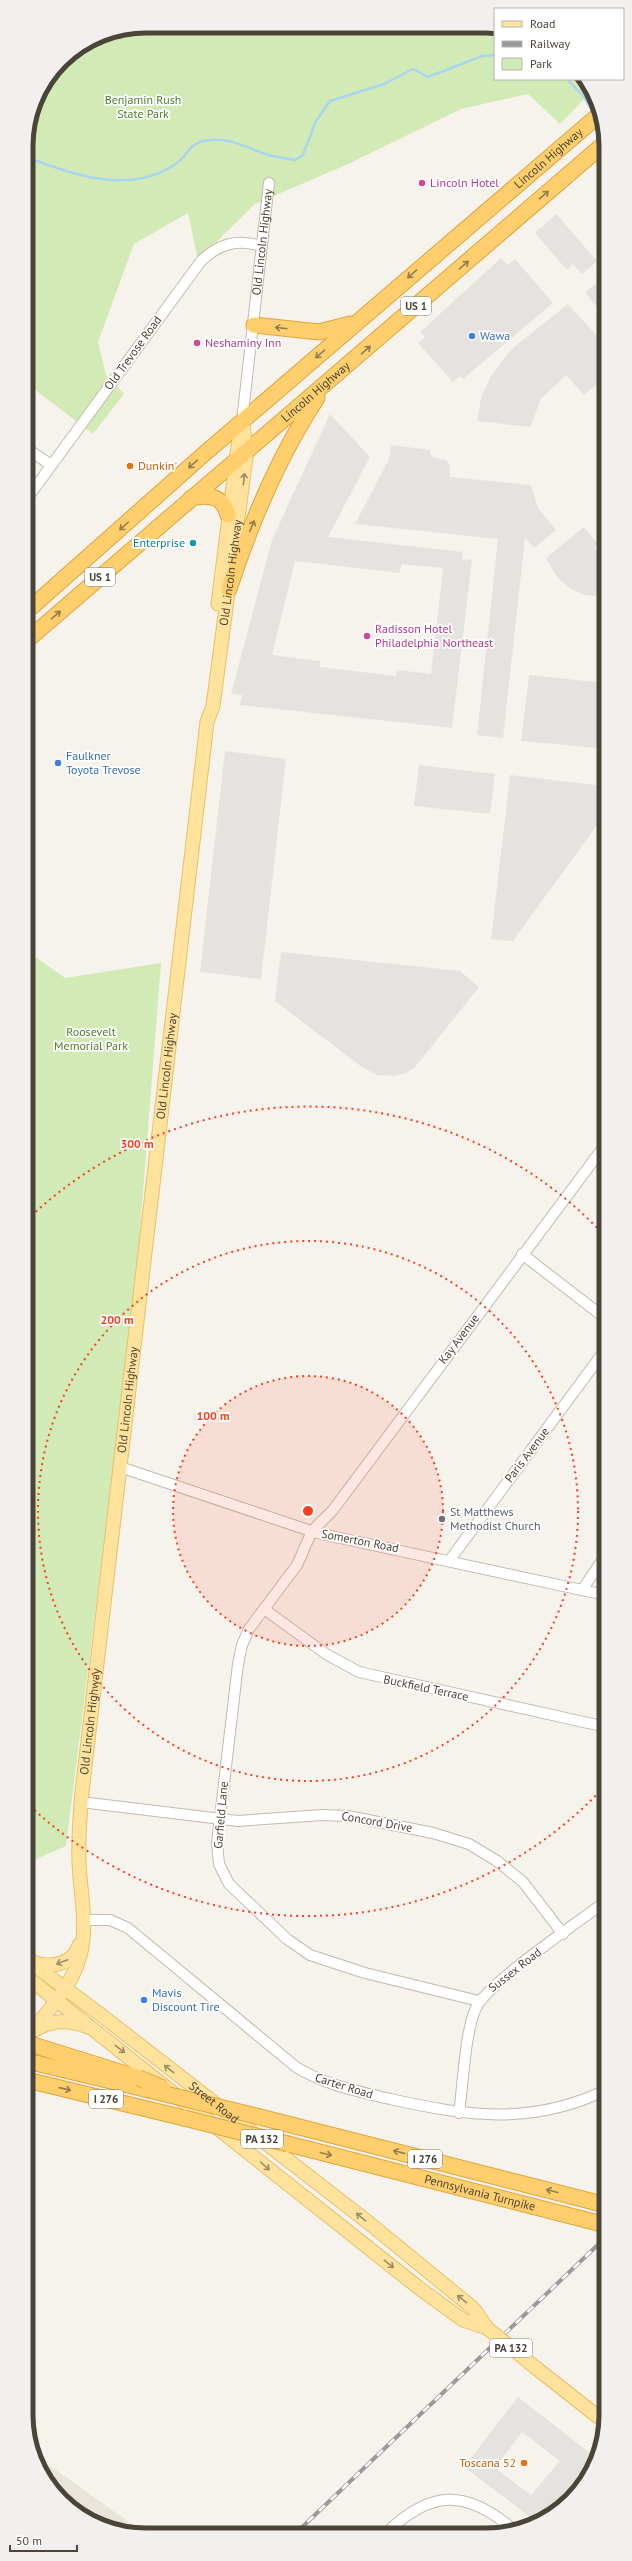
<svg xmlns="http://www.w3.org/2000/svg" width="632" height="2561" font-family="'PT Sans',sans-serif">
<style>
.residential{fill:#eae5da}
.green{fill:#d2eab5}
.parking{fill:#e5e3e0;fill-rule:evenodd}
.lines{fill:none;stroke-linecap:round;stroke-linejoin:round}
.stream{stroke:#a9d4f2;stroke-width:2.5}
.minor-casing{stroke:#c2bbae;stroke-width:12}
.major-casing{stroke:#e6c16a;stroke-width:15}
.highway-casing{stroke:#e0a43c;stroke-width:17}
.minor{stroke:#fff;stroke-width:10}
.major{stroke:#ffe39c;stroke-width:13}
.highway{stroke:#ffcf6e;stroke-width:15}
.rail-casing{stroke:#9a9a9a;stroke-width:4}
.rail{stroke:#fff;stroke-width:2.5;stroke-dasharray:8;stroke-linecap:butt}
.major-bridge-casing{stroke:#e6c16a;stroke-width:15;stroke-linecap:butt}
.highway-bridge-casing{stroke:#e0a43c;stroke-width:17;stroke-linecap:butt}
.major-bridge{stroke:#ffe39c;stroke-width:13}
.highway-bridge{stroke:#ffcf6e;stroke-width:15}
.oneway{stroke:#937c4e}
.oneway2{stroke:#9c8c66}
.ring{fill:none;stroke:#fc3f1d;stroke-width:2;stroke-dasharray:2 4}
.hotel-dot{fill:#d1479c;stroke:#fff;stroke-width:1.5}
.shop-dot{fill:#3f7fe0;stroke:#fff;stroke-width:1.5}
.food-dot{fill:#e8710a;stroke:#fff;stroke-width:1.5}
.culture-dot{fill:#0f9aa8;stroke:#fff;stroke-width:1.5}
.worship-dot{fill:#6b7280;stroke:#fff;stroke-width:1.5}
.labels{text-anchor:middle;stroke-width:3.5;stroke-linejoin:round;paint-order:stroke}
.shield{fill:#fff;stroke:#817c74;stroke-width:1}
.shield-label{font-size:11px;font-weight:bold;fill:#4b4439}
.park-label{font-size:12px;fill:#4a7f2a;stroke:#fff}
.street-label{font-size:12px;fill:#4b4439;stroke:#fff}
.hotel-label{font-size:12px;fill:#b23c85;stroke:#fff;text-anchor:start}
.shop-label{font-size:12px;fill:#366cbe;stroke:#fff;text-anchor:start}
.food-label{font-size:12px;fill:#c56008;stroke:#fff;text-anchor:start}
.culture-label{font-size:12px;fill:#0d838f;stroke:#fff;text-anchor:end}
.worship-label{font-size:12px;fill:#5b616d;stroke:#fff;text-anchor:start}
.rim{fill:none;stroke:#4b4439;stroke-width:5}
.centre{fill:#fc3f1d;stroke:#fff;stroke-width:2}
.ring-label{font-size:12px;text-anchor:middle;font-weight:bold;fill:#fc3f1d;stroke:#fff;stroke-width:3.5;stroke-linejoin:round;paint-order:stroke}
</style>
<rect width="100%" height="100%" fill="#f6f3ec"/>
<path class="residential" d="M35 2455 144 2533H123L86 2519 61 2500 39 2468Z"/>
<g class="green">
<path d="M146 26 495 28V79H584L592 91 560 124 528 94 461 109 346 165 255 204 198 260 188 213 134 244 98 342 106 375 124 394 93 434 26 383V139L35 100 61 61 100 35Z"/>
<path d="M27 951 65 978 161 963 135 1295 66 1846 27 1863Z"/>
</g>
<g class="parking">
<path d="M556 214 597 261 582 274 573 264 567 270 535 233Z"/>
<path d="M501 258 508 265 515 259 553 303 463 379 460 376 453 382 418 343 425 337 420 332Z"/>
<path d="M605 277V318L585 292Z"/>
<path d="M568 304 605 345V378L584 395 566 375 541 399 530 427 477 421 481 398 490 378 501 362 514 347Z"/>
<path d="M330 414 370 457 328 537 463 552 462 559 472 560 452 728 240 705 242 695 231 694 272 540ZM295 561 400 573 401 564 443 568 431 674 397 670 396 676 320 667V661L272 655Z"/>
<path d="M391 445 430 450 431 457 446 460 450 466V477L531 485 538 508 556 530 534 548 525 538 503 738 477 735 498 539 355 524 389 459Z"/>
<path d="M584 527 598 544 594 549 605 554V598L582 594 571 589 558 578 546 558Z"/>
<path d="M529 675 605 683V746L597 748 521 741Z"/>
<path d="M225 751 286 759 261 979 200 972Z"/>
<path d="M419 765 495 774 490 814 414 806Z"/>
<path d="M510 775 605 786V814L513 941 491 939Z"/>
<path d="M281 952 460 971 479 987 415 1067 406 1073 394 1076 378 1075 363 1068 275 1001Z"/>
<path d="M518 2397 595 2457 543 2520 537 2522 464 2467ZM522 2432 560 2461 531 2495 495 2468Z"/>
</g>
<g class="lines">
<g class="stream">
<path d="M567 79 584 97 593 112"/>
<path d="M599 122 605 131"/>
<path d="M26 157C75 175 130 196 177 163 192 152 186 143 210 140 233 138 247 148 268 155 276 157 286 158 295 160L303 155 316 121 330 101 384 84 413 69 428 77 482 56 495 55"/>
</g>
<g class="minor-casing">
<g id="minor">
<path id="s1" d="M242 421 269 183"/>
<path d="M26 448 51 465"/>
<path d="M26 500 201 261C220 243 237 239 262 246"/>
<path d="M522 1254 605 1318"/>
<path d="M120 1467 317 1533 605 1595"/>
<path d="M449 1561 605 1350"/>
<path d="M582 1590 605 1556"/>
<path d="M264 1609 326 1654 359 1672 606 1727"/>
<path d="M81 1802 238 1821 322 1815 348 1816 433 1833 469 1844 497 1861 523 1882 563 1934"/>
<path d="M83 1920H110L128 1928 296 2067C325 2085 357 2091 390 2099 468 2116 531 2126 606 2090"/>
<path d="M479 2001 365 1973 310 1955 287 1939 229 1884 219 1864 217 1843 238 1664 242 1645 249 1629 297 1565 312 1531 333 1510 605 1145"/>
<path d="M459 2113C463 2086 465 2031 476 2008 487 1983 579 1922 606 1901"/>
<path d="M58 2495 91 2521"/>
<path d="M385 2534C430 2490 465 2488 514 2530"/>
</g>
</g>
<g class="major-casing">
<g id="major">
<path d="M218 604 240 431"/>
<path id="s2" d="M27 1960 101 2015 369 2223 474 2309 487 2328"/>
<path d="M33 1962C51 1969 73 1964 79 1945"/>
<path d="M27 1977 419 2288 463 2320 487 2328"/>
<path d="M35 2030C52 2019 70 2020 88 2027"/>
<path id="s3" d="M27 2037C45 2014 71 1988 79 1959 89 1928 80 1893 79 1862 78 1838 80 1815 82 1792L207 722 213 706 247 450 242 421"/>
<path d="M536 2368 606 2423"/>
</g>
</g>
<g class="highway-casing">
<g id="highway">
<path d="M254 325 319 332 350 324"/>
<path d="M191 498C209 494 223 496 228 515"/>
<path d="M229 589C251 522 278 457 317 398"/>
<path id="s4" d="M26 612 204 454 600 114"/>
<path id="s5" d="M26 641 605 143"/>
<path d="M27 2043 139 2078"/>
<path d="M27 2061 149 2090"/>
<path d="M27 2080 184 2118"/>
<path d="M260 2117 606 2205"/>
<path id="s6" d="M288 2144 606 2225"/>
</g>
</g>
<use href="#minor" class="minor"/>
<use href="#major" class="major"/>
<use href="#highway" class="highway"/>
<g class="rail-casing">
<path id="rail" d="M296 2533 606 2237"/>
</g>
<use href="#rail" class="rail"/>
<g class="major-bridge-casing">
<path id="major-bridge" d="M487 2328 536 2368"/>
</g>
<g class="highway-bridge-casing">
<g id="highway-bridge">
<path d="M139 2078 163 2088"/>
<path d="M149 2090 260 2117"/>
<path d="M184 2118 288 2144"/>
</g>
</g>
<use href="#major-bridge" class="major-bridge"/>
<use href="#highway-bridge" class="highway-bridge"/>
</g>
<defs><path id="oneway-shaft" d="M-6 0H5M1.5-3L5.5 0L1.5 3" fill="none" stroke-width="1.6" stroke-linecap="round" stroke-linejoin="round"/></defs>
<g class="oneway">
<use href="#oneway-shaft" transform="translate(544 195) rotate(-41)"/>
<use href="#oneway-shaft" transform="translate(464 265) rotate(-41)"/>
<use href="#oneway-shaft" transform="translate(412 274) rotate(139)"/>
<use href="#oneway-shaft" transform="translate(281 328) rotate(-173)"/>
<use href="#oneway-shaft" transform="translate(366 350) rotate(-41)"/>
<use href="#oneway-shaft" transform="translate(320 354) rotate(139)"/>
<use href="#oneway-shaft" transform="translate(193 464) rotate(138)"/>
<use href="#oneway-shaft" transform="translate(124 526) rotate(138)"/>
<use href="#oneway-shaft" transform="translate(252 526) rotate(-67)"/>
<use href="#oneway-shaft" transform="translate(56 615) rotate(-41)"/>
<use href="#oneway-shaft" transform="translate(65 2089) rotate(13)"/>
<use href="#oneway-shaft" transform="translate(399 2152) rotate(-166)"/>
<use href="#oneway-shaft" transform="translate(326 2154) rotate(14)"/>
<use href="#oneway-shaft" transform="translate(552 2191) rotate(-166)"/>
</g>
<g class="oneway2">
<use href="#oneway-shaft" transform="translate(244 479) rotate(-83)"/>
<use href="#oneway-shaft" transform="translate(62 1962) rotate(159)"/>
<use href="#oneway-shaft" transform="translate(120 2049) rotate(38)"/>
<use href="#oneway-shaft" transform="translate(169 2069) rotate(-142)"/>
<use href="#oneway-shaft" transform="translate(265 2166) rotate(42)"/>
<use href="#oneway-shaft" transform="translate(361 2217) rotate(-141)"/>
<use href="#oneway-shaft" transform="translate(389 2264) rotate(39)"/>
<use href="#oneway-shaft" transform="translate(462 2299) rotate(-141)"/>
</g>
<circle cx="308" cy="1511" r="135" fill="#fc3f1d" fill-opacity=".12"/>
<g class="ring">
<circle cx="308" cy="1511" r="135"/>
<circle cx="308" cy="1511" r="270"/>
<path d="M604 1787A405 405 0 0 1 29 1805M27 1220A405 405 0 0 1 604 1235"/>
</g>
<g class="hotel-dot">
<circle cx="422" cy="183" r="4"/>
<circle cx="197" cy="343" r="4"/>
<circle cx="367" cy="636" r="4"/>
</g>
<g class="shop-dot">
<circle cx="472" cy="336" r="4"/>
<circle cx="58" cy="763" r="4"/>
<circle cx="144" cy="2000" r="4"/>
</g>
<g class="food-dot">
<circle cx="130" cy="466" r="4"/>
<circle cx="524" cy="2463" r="4"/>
</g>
<circle class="culture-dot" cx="193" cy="543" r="4"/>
<circle class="worship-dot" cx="442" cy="1519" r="4"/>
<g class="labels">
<g class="shield">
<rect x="401" y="297" width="30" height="18" rx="3"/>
<rect x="85" y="568" width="30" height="18" rx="3"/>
<rect x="89" y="2090" width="34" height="18" rx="3"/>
<rect x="241" y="2130" width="42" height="18" rx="3"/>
<rect x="408" y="2150" width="34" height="18" rx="3"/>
<rect x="490" y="2339" width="42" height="18" rx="3"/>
</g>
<g class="shield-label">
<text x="416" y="310">US 1</text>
<text x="100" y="581">US 1</text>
<text x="106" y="2103">I 276</text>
<text x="262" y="2143">PA 132</text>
<text x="425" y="2163">I 276</text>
<text x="511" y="2352">PA 132</text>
</g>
<g class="park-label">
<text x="143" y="104">Benjamin Rush<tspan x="143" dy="14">State Park</tspan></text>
<text x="91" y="1036">Roosevelt<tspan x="91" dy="14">Memorial Park</tspan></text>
</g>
<g class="street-label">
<text dy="4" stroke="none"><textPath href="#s4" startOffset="692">Lincoln Highway</textPath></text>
<text dy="4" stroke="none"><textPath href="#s1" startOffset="180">Old Lincoln Highway</textPath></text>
<text transform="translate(133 353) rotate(-54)" y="4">Old Trevose Road</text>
<text dy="4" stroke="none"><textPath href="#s5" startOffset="382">Lincoln Highway</textPath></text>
<text dy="4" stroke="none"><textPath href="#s3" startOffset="1491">Old Lincoln Highway</textPath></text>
<text dy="4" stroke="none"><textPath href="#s3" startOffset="993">Old Lincoln Highway</textPath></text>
<text transform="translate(459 1339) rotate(-53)" y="4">Kay Avenue</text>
<text dy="4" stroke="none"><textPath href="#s3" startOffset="657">Old Lincoln Highway</textPath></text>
<text transform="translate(527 1455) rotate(-53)" y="4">Paris Avenue</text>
<text transform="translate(360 1541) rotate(11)" y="4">Somerton Road</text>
<text transform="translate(426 1688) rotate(12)" y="4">Buckfield Terrace</text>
<text dy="4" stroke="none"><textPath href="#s3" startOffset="333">Old Lincoln Highway</textPath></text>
<text transform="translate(221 1815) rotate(-85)" y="4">Garfield Lane</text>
<text transform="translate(377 1822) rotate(10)" y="4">Concord Drive</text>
<text transform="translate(515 1970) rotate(-38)" y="4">Sussex Road</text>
<text transform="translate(344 2086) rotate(17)" y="4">Carter Road</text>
<text dy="4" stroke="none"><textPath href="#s2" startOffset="235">Street Road</textPath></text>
<text dy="4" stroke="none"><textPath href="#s6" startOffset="198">Pennsylvania Turnpike</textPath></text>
</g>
<g class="hotel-label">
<text x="430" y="187">Lincoln Hotel</text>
<text x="205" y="347">Neshaminy Inn</text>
<text x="375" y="633">Radisson Hotel<tspan x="375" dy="14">Philadelphia Northeast</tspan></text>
</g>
<g class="shop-label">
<text x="480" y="340">Wawa</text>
<text x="66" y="760">Faulkner<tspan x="66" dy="14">Toyota Trevose</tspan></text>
<text x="152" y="1997">Mavis<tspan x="152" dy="14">Discount Tire</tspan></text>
</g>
<g class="food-label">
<text x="138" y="470">Dunkin'</text>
<text x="516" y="2467" text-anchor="end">Toscana 52</text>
</g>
<g class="culture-label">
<text x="185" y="547">Enterprise</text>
</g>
<g class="worship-label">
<text x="450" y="1516">St Matthews<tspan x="450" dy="14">Methodist Church</tspan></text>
</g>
</g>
<path d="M0 0H632V2561H0ZM146 33H486A113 113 0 0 1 599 146V2415A113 113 0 0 1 486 2528H146A113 113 0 0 1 33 2415V146A113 113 0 0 1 146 33Z" fill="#f1f0ef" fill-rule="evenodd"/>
<path class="rim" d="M146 33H486A113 113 0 0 1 599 146V2415A113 113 0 0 1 486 2528H146A113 113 0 0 1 33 2415V146A113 113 0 0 1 146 33Z"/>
<circle cx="308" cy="1511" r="6" class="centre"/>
<g class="ring-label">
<text x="137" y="1148">300 m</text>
<text x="117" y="1324">200 m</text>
<text x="213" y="1420">100 m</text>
</g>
<rect x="494" y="8" width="130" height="72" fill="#ffffff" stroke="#b7b4b0"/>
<rect x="502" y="21" width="20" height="6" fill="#ffe39c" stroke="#b7b4b0"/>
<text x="530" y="28" font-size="12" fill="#4b4439">Road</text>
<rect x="502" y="41" width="20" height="6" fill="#9a9a9a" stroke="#b7b4b0"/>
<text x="530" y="48" font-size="12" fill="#4b4439">Railway</text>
<rect x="502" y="58" width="20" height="12" fill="#d2eab5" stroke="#b7b4b0"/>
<text x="530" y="68" font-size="12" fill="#4b4439">Park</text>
<path d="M10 2545v6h67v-6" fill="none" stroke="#4b4439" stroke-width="2"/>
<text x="16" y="2545" font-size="12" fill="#4b4439" stroke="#ffffff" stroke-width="3" paint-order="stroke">50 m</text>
</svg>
